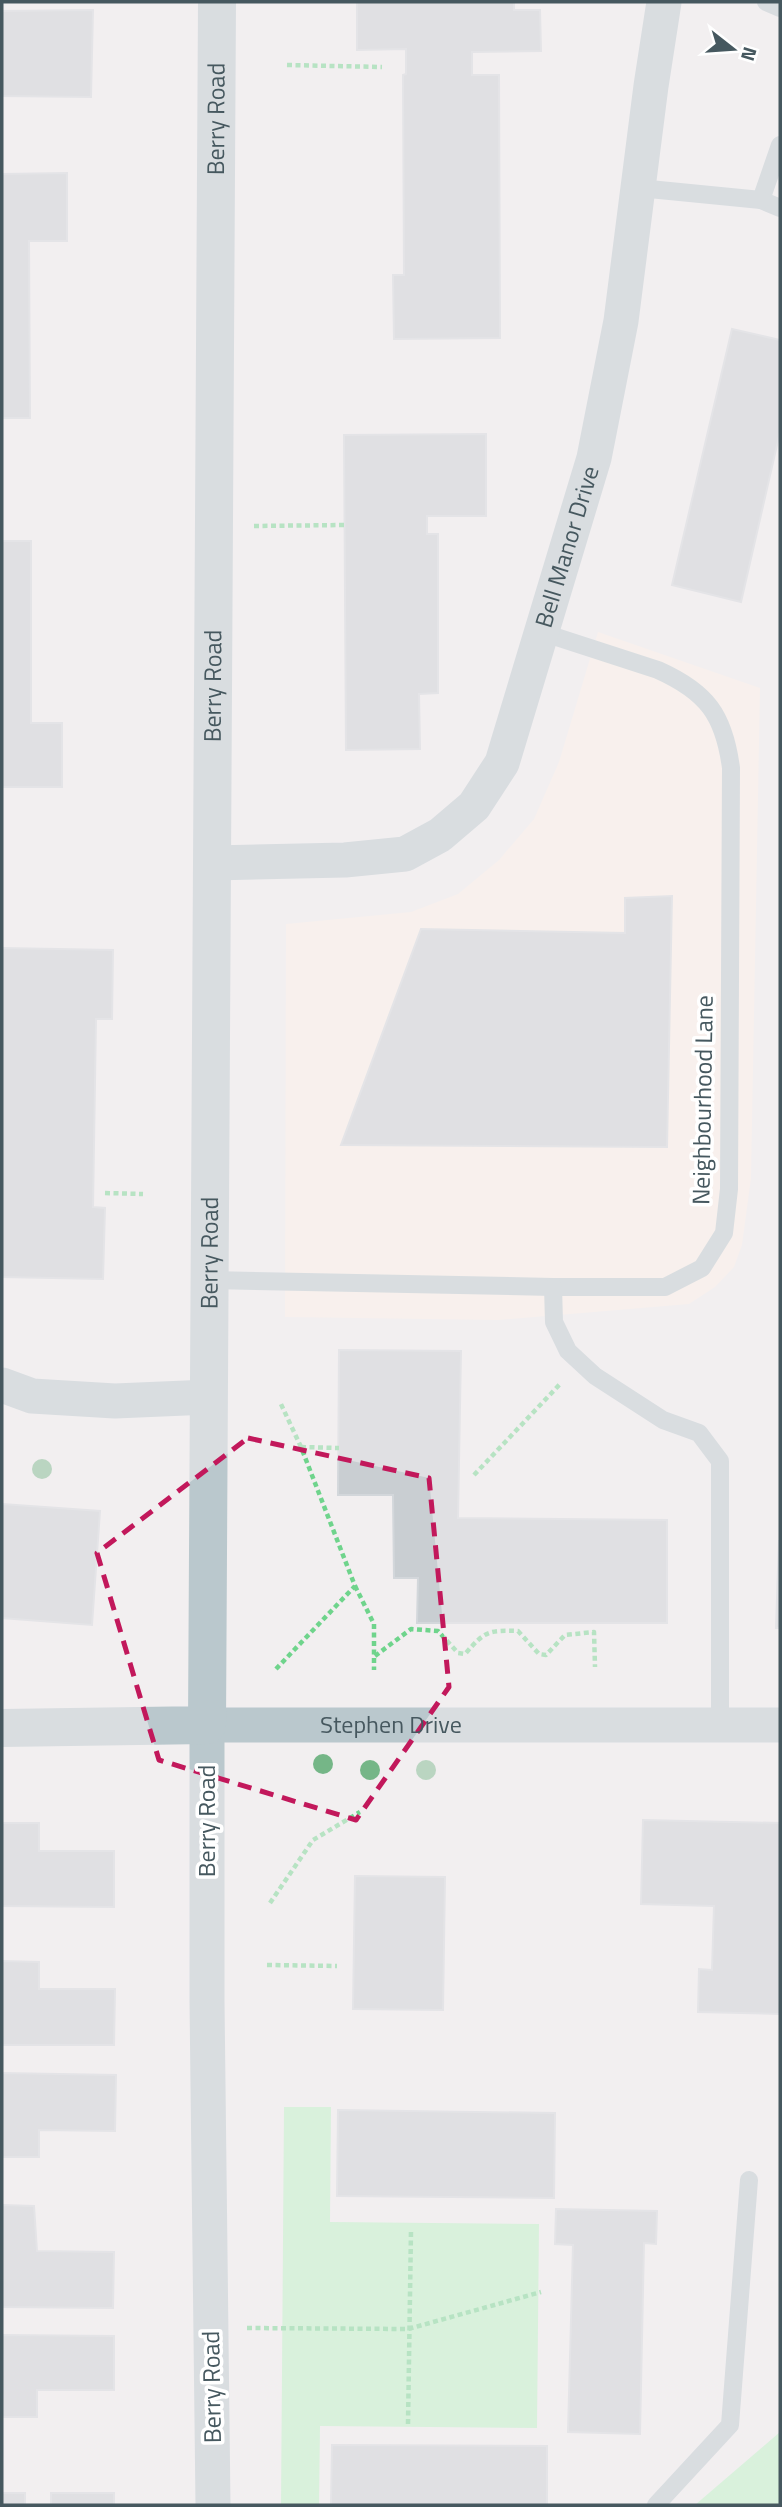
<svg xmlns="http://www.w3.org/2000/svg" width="782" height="2507" font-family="'Titillium Web',sans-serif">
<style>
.commercial{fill:#fef2e8}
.green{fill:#baf3c4}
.building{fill:#c9ced2;stroke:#d3d7db;stroke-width:2}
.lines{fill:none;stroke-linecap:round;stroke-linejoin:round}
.path{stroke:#6fd48c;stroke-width:4.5;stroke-dasharray:5 3.5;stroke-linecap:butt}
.service{stroke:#bac8cd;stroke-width:18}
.minor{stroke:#bac8cd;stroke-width:35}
.tertiary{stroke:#bac8cd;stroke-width:38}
.tree{fill:#75b687}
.marked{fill:none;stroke:#c2185b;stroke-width:5;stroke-dasharray:14 9;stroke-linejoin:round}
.labels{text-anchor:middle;stroke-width:7;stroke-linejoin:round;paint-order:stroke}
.street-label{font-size:24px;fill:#46585f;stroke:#fff}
</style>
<rect width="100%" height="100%" fill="#f2eff0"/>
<path class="commercial" d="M598 632 760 688 751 1178 742 1245 734 1267 715 1287 689 1304 498 1320 285 1317 286 924 411 912 458 894 499 860 534 819 559 762Z"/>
<g class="green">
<path d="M284 2107H331L330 2222 539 2224 537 2428 320 2426 319 2505H281Z"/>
<path d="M780 2432V2505H695Z"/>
</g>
<g class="building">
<path d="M357 2H514V10H540L541 51 472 52V75H499L500 338 394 339 393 275H404L403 75 406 74V49L357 50Z"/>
<path d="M93 10 91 97 2 96V11Z"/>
<path d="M67 173V241H29L30 418H2V174Z"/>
<path d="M732 329 780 340V432L741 602 672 585Z"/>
<path d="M486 434V516H427V534H438V693L419 694 420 749 346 750 344 435Z"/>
<path d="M2 541H31V723H62V787H2Z"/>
<path d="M672 896 667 1147 341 1145 421 929 625 933V898Z"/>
<path d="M2 948 113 950 112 1019H96L93 1207 105 1208 103 1279 2 1277Z"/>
<path d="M339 1350 461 1351 458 1518 667 1520V1623H417L418 1578H394L393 1495H338Z"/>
<path d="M2 1504 100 1511 92 1625 2 1618Z"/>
<path d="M779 1541H780V1628H776Z"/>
<path d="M643 1820 780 1823V2014L698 2012 699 1969 712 1970 714 1906 641 1904Z"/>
<path d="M2 1823H39V1851H114V1907L2 1906Z"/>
<path d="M355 1876 445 1877 443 2010 353 2009Z"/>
<path d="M2 1961 39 1962V1989H115L114 2045H2Z"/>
<path d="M2 2073 116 2075 115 2131 39 2130V2157H2Z"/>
<path d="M338 2110 555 2113 554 2198 337 2196Z"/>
<path d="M2 2205 34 2206 37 2251 114 2252 113 2308 2 2307Z"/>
<path d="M556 2209 657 2211 656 2244 644 2243 640 2434 568 2432 573 2245 555 2244Z"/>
<path d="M2 2335 114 2336V2390H37V2417H2Z"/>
<path d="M332 2445 547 2446V2505H331Z"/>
<rect x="2" y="2493" width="23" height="12"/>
<rect x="51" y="2493" width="63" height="12"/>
</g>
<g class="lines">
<g class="path">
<path d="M287 65 382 67"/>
<path d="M254 526 344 525"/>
<path d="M105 1193 143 1194"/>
<path d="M301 1447 339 1448"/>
<path d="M474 1475 561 1383"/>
<path d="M355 1586 374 1624V1670"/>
<path d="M375 1656 411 1629 438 1631 458 1653 465 1654C485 1631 488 1630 518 1631L539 1654 546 1655 565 1635 594 1632 595 1667"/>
<path d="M276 1669 355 1586 301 1447 280 1402"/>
<path d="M270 1903 313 1840 360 1812"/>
<path d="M267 1965 337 1966"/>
<path d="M247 2328 408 2329 541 2292"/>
<path d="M408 2424 411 2230"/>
</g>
<g class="service">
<path d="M766 2 780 8"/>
<path d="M780 145 761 200 780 208"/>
<path d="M639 188 761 200"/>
<path d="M210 1280 553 1287H665L702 1268 724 1233 729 1189 731 768C724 715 707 692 658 670L541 632"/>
<path d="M553 1287 554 1322 568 1351 595 1376 663 1420 699 1433 720 1461V1725"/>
<path d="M656 2505 730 2425 749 2180"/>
</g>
<g class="minor">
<path id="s1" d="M212 863 345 860 405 854 440 835 474 806 502 763 594 458 621 321 651 86 664 2"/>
<path d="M2 1385 32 1396 115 1401 209 1397"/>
<path id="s2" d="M213 2505 207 2001V1725H780"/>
</g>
<path class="tertiary" id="s3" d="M2 1728 207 1725 217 2"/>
</g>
<g class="tree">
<circle cx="42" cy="1469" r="10"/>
<circle cx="323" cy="1764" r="10"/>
<circle cx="370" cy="1770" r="10"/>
<circle cx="426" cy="1770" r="10"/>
</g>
<path d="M0 0H782V2507H0ZM248 1438 429 1478 449 1687 356 1820 159 1760 97 1553Z" fill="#f2eff0" fill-opacity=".55" fill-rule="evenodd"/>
<path class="marked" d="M248 1438 429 1478 449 1687 356 1820 159 1760 97 1553Z"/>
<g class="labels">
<g class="street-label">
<text dy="8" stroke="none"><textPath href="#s3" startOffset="1811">Berry Road</textPath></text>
<text dy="8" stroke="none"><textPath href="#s1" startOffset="555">Bell Manor Drive</textPath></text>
<text dy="8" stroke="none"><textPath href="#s3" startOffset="1244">Berry Road</textPath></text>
<text transform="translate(703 1100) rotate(-89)" y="8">Neighbourhood Lane</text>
<text dy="8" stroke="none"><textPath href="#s3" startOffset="677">Berry Road</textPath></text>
<text dy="8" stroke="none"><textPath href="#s2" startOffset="964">Stephen Drive</textPath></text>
<text transform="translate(207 1821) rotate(-90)" y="8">Berry Road</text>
<text transform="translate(212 2387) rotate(-91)" y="8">Berry Road</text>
</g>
</g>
<rect width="782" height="2507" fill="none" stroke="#46585f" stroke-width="7"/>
<g transform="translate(733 49) rotate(107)" stroke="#ffffff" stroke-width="5" paint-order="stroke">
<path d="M0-5L12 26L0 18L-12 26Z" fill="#46585f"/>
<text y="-10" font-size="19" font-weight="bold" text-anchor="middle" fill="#46585f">N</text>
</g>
</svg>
